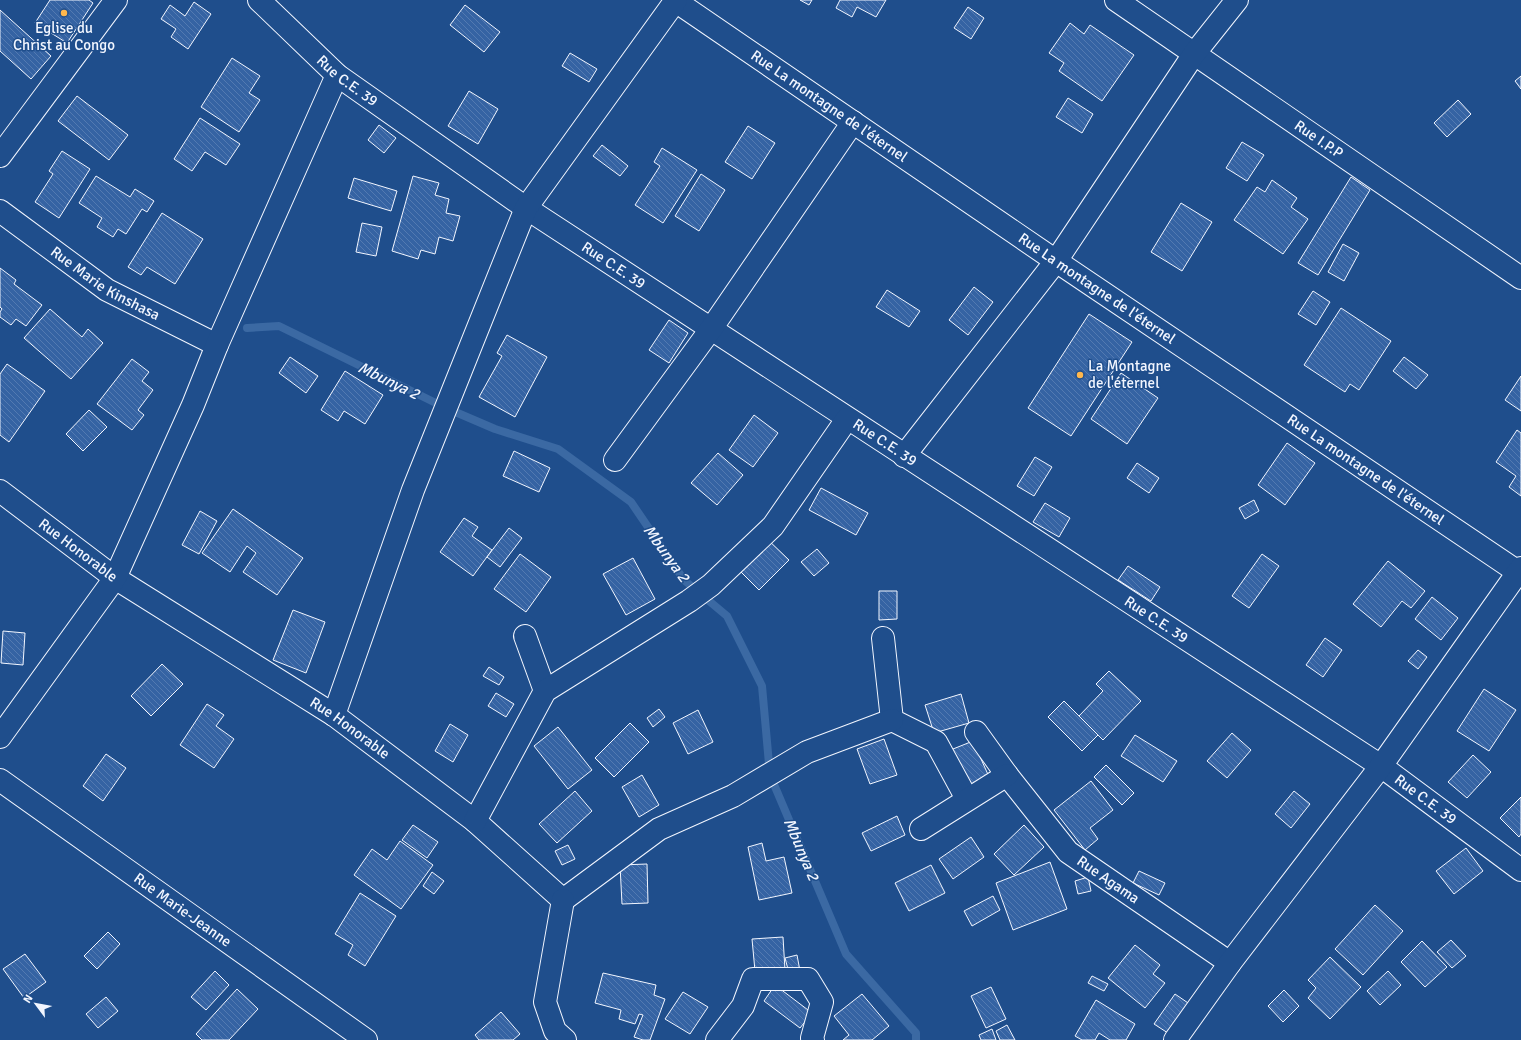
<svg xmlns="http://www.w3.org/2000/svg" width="1521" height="1040" font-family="Signika,sans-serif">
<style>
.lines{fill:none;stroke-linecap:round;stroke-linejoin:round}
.stream{stroke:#3b69a3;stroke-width:8}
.building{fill:url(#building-back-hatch);stroke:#f2f6ff}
.minor-casing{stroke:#f2f6ff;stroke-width:24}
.minor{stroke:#1f4e8c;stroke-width:22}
.poi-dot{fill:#ffb74d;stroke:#1f4e8c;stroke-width:1.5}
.labels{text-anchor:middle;stroke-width:3;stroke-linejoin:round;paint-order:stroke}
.poi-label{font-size:15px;fill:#f2f6ff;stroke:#1f4e8c}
.street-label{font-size:15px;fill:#f2f6ff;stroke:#1f4e8c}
.water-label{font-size:16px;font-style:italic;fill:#f2f6ff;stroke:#1f4e8c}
</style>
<defs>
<pattern id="building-back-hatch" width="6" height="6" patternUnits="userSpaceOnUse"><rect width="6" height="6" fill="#3563a3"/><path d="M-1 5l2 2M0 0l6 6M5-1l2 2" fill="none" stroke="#537ab1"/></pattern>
</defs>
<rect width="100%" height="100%" fill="#1f4e8c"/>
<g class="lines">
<path class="stream" d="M247 328 279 326 446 408 495 429 558 449 631 502 684 580 727 616 762 686 770 775 846 954 916 1033V1040"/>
</g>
<g class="building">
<path d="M50 0H89L93 3 67 43 35 23Z"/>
<path d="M800 0H812L809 5Z"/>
<path d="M840 0H886L876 17 857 7 852 17 836 8Z"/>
<path d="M194 2 211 14 188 49 171 37 176 29 161 19 170 5 185 16Z"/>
<path d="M465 5 500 32 484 52 450 25Z"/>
<path d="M968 7 984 18 971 39 954 28Z"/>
<path d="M0 10 51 56 31 79 0 51Z"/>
<path d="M1070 23 1084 34 1090 25 1134 55 1102 101 1059 71 1064 63 1049 53Z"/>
<path d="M570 53 597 69 589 82 562 66Z"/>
<path d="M232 58 260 76 249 93 260 100 239 132 201 107Z"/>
<path d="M1521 76V89L1515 81Z"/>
<path d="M469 91 498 109 478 144 448 126Z"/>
<path d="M77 96 128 135 109 160 58 121Z"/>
<path d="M1068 98 1093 114 1082 133 1056 117Z"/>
<path d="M1458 100 1471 114 1447 137 1434 123Z"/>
<path d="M200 118 240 144 226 165 205 152 192 171 174 159Z"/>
<path d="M379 125 396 138 384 153 368 140Z"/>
<path d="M748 126 775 143 752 179 725 162Z"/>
<path d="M1242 142 1264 155 1247 181 1226 168Z"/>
<path d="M602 145 628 166 620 176 593 156Z"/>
<path d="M662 148 697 170 663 223 635 205 660 166 654 162Z"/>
<path d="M62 151 90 169 59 218 35 202 53 174 49 171Z"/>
<path d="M701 174 725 190 699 231 675 216Z"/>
<path d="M96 176 130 197 135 189 154 201 147 212 142 209 126 234 118 229 113 237 97 227 102 218 79 203Z"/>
<path d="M413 176 439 183 435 195 449 199 446 213 460 216 453 241 439 237 435 254 421 250 418 259 392 251Z"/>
<path d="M1351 177 1370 190 1318 275 1298 263Z"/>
<path d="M354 178 397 191 391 211 348 198Z"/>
<path d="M1272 180 1297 198 1291 207 1308 219 1283 254 1234 220 1257 187 1265 192Z"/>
<path d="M1181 203 1212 222 1182 271 1151 252Z"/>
<path d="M162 213 203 239 175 284 147 267 141 275 128 267Z"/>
<path d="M362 223 382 227 376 256 356 252Z"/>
<path d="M1343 244 1359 253 1344 281 1328 272Z"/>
<path d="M0 268 16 280 14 284 42 305 26 326 16 319 11 325 0 317V312L2 309 0 307Z"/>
<path d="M974 287 993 302 968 335 949 320Z"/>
<path d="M887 290 920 311 909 327 876 307Z"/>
<path d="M1313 291 1330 302 1316 325 1298 314Z"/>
<path d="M1341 308 1391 341 1359 390 1350 384 1345 392 1304 365Z"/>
<path d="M50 309 82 337 88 329 103 343 71 379 24 338Z"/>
<path d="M1089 314 1132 342 1071 436 1028 408Z"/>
<path d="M669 320 688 333 669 363 649 350Z"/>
<path d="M507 335 547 357 515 417 479 397 502 356 497 353Z"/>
<path d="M290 357 318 376 306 393 279 373Z"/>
<path d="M1404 357 1428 375 1416 389 1393 371Z"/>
<path d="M132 359 149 372 142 381 153 390 138 410 144 415 132 430 97 404Z"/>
<path d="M7 364 45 391 9 442 0 435V374Z"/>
<path d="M345 371 383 395 365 424 344 411 338 421 321 410Z"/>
<path d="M1121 373 1158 398 1127 444 1091 419Z"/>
<path d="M1521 376V411L1505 400Z"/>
<path d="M89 410 107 427 83 451 66 434Z"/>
<path d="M754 415 778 433 753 467 729 450Z"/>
<path d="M1517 430 1521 433V496L1509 487 1516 476 1496 462Z"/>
<path d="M1287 443 1315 463 1285 505 1258 485Z"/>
<path d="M514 451 550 468 539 492 503 476Z"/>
<path d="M718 453 743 475 717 505 691 483Z"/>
<path d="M1035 457 1052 467 1034 496 1017 486Z"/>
<path d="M1137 463 1159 478 1149 493 1127 478Z"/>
<path d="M821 488 868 513 856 535 809 510Z"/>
<path d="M1254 500 1259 511 1245 519 1239 508Z"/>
<path d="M1045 503 1070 518 1059 537 1033 522Z"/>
<path d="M233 509 303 558 277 595 243 572 256 553 247 546 230 572 202 553Z"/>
<path d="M200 511 217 521 199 554 182 545Z"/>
<path d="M464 518 478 527 472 536 492 550 473 576 440 552Z"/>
<path d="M509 528 522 538 500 567 487 557Z"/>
<path d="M764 536 789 560 759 590 735 566Z"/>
<path d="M817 549 829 563 814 576 801 562Z"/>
<path d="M520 554 551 577 526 612 494 589Z"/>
<path d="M1262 554 1279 566 1249 608 1232 596Z"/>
<path d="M633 558 655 599 626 615 603 574Z"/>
<path d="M1388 561 1425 591 1411 608 1402 601 1381 627 1353 604Z"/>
<path d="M1128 566 1160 587 1151 601 1118 580Z"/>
<path d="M879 591H897V619L879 620Z"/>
<path d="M1432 597 1458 618 1441 640 1415 619Z"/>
<path d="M293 610 325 622 306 673 273 660Z"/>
<path d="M3 631 25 633 23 665 1 663Z"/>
<path d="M1325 638 1342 650 1323 677 1306 665Z"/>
<path d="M1418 650 1427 657 1418 669 1408 661Z"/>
<path d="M162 664 183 684 151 716 131 696Z"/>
<path d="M489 667 504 677 499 685 483 676Z"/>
<path d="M1109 671 1141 701 1103 740 1079 716 1103 691 1096 684Z"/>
<path d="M1484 689 1516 710 1489 751 1457 731Z"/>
<path d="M496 693 514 704 506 717 488 706Z"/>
<path d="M961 694 969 723 934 733 925 705Z"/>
<path d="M1064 701 1098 735 1082 751 1048 717Z"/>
<path d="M207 704 224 715 216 726 234 739 214 768 180 745Z"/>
<path d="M659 709 665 717 653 727 647 718Z"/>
<path d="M698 710 713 742 688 754 673 723Z"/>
<path d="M630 723 649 742 614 777 595 758Z"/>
<path d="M450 724 468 735 453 762 435 751Z"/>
<path d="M558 727 592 770 568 789 534 746Z"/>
<path d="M1232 733 1251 750 1227 778 1207 761Z"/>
<path d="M1135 735 1177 761 1163 782 1121 756Z"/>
<path d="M884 739 897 775 870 784 857 749Z"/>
<path d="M973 741 990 779 966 790 948 751Z"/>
<path d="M106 754 126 768 103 801 83 786Z"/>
<path d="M1473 755 1491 772 1467 798 1448 782Z"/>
<path d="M1106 765 1134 793 1122 805 1094 777Z"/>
<path d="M642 775 659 805 639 817 622 787Z"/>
<path d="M1091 781 1113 810 1090 828 1098 839 1085 850 1054 810Z"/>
<path d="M575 791 592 811 557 843 539 824Z"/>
<path d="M1294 791 1310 804 1291 828 1275 814Z"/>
<path d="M1521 797V834L1519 837 1500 818Z"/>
<path d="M897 816 905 835 871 851 862 833Z"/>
<path d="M413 825 438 842 427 858 402 840Z"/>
<path d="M1024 825 1044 847 1014 875 994 854Z"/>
<path d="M971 837 984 857 953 879 939 859Z"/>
<path d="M400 841 433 865 401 909 354 875 372 849 387 860Z"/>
<path d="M762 843 766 861 784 857 792 893 759 900 748 847Z"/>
<path d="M568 845 575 859 562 865 555 851Z"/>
<path d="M1466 848 1483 871 1454 894 1436 871Z"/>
<path d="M1050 862 1067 909 1013 930 996 883Z"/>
<path d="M647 864 648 903 622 904 620 865Z"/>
<path d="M931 865 945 893 909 911 895 883Z"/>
<path d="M1139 871 1165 883 1159 895 1133 883Z"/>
<path d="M432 872 444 881 434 894 423 886Z"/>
<path d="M1088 877 1091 891 1078 894 1075 881Z"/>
<path d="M360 893 396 916 365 966 348 955 353 945 335 934Z"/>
<path d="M993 896 1000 910 972 926 964 911Z"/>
<path d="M1375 905 1403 931 1363 975 1335 949Z"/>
<path d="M108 932 120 944 97 969 84 956Z"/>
<path d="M783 937 785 970 755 971 752 939Z"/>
<path d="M1451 940 1466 956 1452 968 1437 952Z"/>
<path d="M1422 941 1447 967 1425 987 1401 962Z"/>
<path d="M1135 945 1160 965 1153 974 1165 983 1145 1008 1108 978Z"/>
<path d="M25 954 46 982 24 998 3 969Z"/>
<path d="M797 955 800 971 789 973 785 958Z"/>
<path d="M1330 957 1361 987 1330 1019 1308 998 1316 988 1308 980Z"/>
<path d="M215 971 229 985 206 1010 191 997Z"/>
<path d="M1388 971 1401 985 1380 1005 1367 991Z"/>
<path d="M603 973 656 985 654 995 665 999 650 1040H643L634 1037 643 1015 639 1014 635 1024 619 1019 621 1010 595 1003Z"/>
<path d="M1092 976 1108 984 1104 991 1088 983Z"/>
<path d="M775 985 812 1013 800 1028 764 1001Z"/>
<path d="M991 987 1006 1019 986 1028 971 996Z"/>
<path d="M237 989 258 1009 229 1040H202L196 1034Z"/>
<path d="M1284 990 1299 1006 1283 1022 1268 1006Z"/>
<path d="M683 992 708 1007 690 1034 665 1019Z"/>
<path d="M862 994 889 1026 872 1040H843L849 1035 834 1016Z"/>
<path d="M1175 994 1191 1005 1171 1035 1154 1024Z"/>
<path d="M106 997 118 1011 98 1028 86 1014Z"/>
<path d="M1096 1000 1135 1024 1126 1040H1110L1099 1033 1095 1040H1082L1075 1036Z"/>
<path d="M501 1012 520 1034 513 1040H479L475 1035Z"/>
<path d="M1007 1025 1015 1040H1000L996 1031Z"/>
<path d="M992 1029 996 1040H981L979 1035Z"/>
</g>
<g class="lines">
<g class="minor-casing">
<g id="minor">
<path id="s1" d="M259 0 337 75 526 208 1381 766 1521 870"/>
<path id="s2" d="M674 0 1056 261 1521 574"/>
<path id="s3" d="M1116 0 1521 278"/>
<path d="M0 156 116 0"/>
<path id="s4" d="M0 211 107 290 217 345"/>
<path d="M904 456 1056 261 1194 54 1237 0"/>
<path d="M615 460 711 329 853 122"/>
<path id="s5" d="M0 491 115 578 334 715 475 821 563 900"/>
<path d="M525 636 545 691"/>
<path d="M883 638 892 720 936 742 967 799"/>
<path d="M334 715 413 490 526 208 676 0"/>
<path id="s6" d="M976 732 1007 775 1068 852 1230 963"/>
<path d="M0 737 115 578 193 405 217 345 337 75"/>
<path id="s7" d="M0 780 366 1040"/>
<path d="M475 821 545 691 689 601 711 585 773 526 847 419"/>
<path d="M921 829 1007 775"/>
<path d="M563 900 659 829 733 796 807 752 892 720"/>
<path d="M563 900 545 1002 555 1031 565 1040"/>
<path d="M717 1040 743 1006 753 979H808L822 1002 812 1038 813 1040"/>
<path d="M1175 1040 1230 963 1381 766 1521 568"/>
</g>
</g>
<use href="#minor" class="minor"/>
</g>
<g class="poi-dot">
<circle cx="64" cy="13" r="4"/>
<circle cx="1080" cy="375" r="4"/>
</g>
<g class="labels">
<g class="poi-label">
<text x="64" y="33">Eglise du<tspan x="64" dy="17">Christ au Congo</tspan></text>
<text x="1088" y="371" text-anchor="start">La Montagne<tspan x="1088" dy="17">de l'éternel</tspan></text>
</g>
<g class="street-label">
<text dy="5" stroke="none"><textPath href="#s1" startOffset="120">Rue C.E. 39</textPath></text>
<text dy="5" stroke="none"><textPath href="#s2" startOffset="188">Rue La montagne de l'éternel</textPath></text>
<text dy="5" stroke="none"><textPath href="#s3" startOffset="246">Rue I.P.P</textPath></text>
<text dy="5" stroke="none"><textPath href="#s1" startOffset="444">Rue C.E. 39</textPath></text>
<text dy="5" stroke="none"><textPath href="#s4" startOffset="128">Rue Marie Kinshasa</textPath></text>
<text dy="5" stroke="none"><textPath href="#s2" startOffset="512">Rue La montagne de l'éternel</textPath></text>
<text dy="5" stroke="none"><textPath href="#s1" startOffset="768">Rue C.E. 39</textPath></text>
<text dy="5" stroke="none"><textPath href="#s2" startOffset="836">Rue La montagne de l'éternel</textPath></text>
<text dy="5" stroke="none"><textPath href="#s5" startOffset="98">Rue Honorable</textPath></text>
<text dy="5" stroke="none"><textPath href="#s1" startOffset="1092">Rue C.E. 39</textPath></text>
<text dy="5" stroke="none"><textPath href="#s5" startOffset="423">Rue Honorable</textPath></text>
<text dy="5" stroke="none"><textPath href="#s1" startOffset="1416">Rue C.E. 39</textPath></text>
<text dy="5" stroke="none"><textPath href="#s6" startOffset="200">Rue Agama</textPath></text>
<text dy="5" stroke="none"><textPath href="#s7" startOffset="224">Rue Marie-Jeanne</textPath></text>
</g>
<g class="water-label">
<text transform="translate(389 380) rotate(26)" y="6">Mbunya 2</text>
<text transform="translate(667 553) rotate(54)" y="6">Mbunya 2</text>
<text transform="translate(802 849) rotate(67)" y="6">Mbunya 2</text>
</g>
</g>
<g transform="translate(36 1004) rotate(302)" stroke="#1f4e8c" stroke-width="3" paint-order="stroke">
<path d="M0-3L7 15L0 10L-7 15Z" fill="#f2f6ff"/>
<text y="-6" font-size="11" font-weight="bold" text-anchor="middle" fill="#f2f6ff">N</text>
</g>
</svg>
